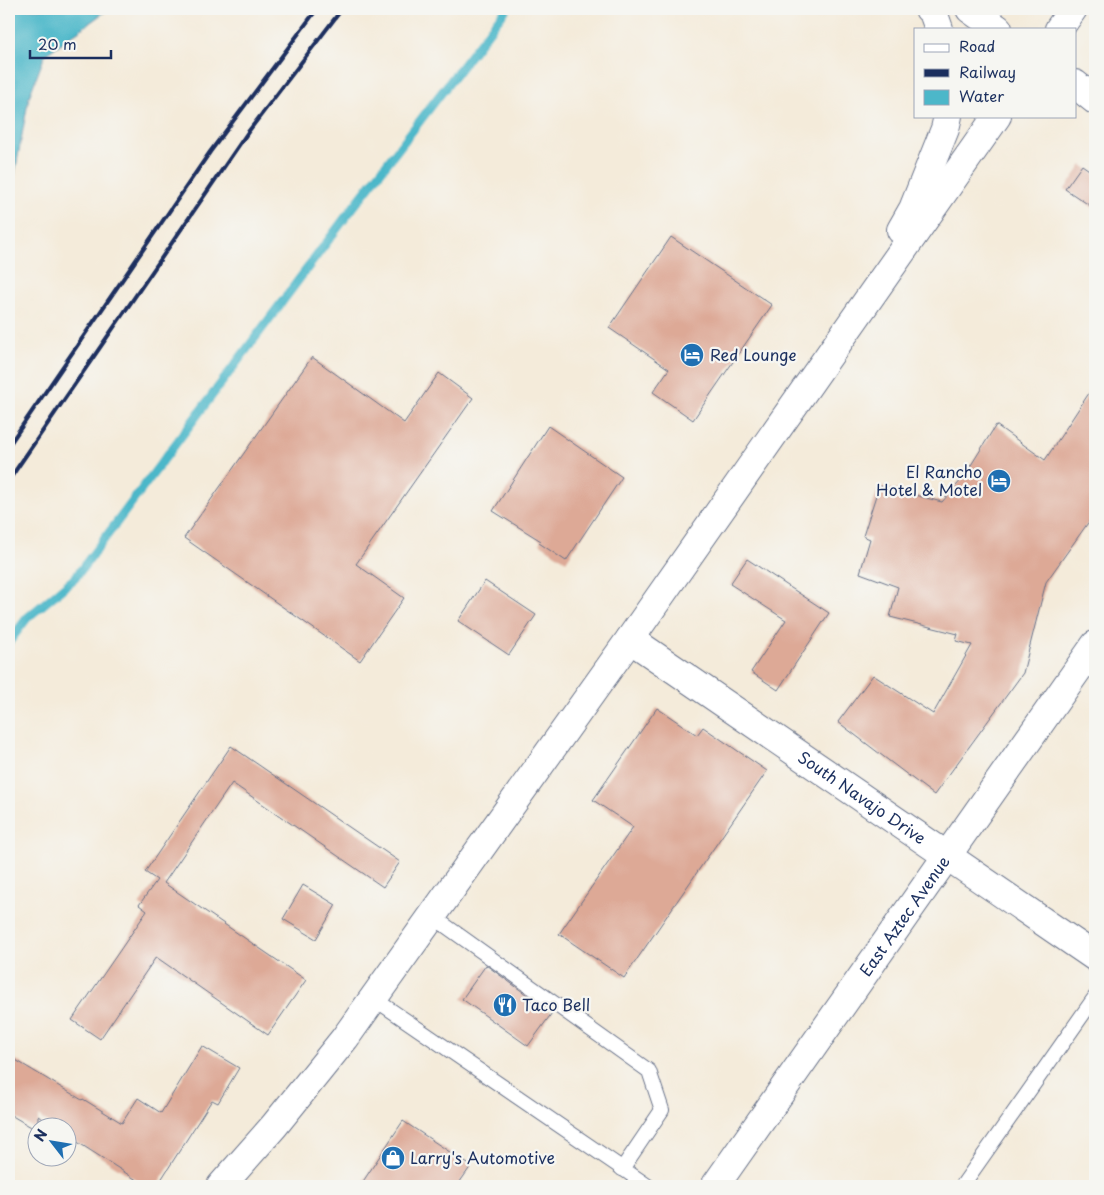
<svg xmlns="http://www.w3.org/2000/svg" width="1104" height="1195" font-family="'Playpen Sans',sans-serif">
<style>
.water{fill:#4cb7c9;stroke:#347394}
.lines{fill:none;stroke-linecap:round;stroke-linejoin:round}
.stream{stroke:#4cb7c9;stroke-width:9}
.building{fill:#dda996}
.service-casing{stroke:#677189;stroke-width:16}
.minor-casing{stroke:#677189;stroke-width:30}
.secondary-casing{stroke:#677189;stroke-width:30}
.primary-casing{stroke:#677189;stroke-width:30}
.service{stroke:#fff;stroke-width:14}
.minor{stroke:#fff;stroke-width:28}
.secondary{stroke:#fff;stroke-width:28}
.primary{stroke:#fff;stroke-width:28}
.rail{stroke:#1b2f5e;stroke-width:4}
.labels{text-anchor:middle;stroke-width:4.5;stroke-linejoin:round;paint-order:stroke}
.poi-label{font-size:16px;fill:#1b2f5e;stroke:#f6f6f2;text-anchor:start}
.street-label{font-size:16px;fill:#1b2f5e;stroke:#f6f6f2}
</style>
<rect width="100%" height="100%" fill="#f6f6f2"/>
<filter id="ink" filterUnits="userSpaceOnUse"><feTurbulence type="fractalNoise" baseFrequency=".02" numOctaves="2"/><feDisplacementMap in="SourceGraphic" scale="10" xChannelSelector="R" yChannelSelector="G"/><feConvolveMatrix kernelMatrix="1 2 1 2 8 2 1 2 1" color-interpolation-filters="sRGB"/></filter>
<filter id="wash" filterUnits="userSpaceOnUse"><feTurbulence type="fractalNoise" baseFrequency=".0096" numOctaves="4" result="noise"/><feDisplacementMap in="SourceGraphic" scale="20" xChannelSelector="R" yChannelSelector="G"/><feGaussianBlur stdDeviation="1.12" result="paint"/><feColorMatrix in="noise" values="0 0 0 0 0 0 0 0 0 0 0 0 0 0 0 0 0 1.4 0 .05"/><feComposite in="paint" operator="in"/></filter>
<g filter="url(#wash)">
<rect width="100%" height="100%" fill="#f4ebda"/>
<path class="water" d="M9 9H109L45 55 29 97 9 205Z"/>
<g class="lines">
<path class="stream" d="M9 642 27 618 75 578 345 218 506 9"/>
</g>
<g id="blocks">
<g class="building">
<path d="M1082 165 1095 174V209L1065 189Z"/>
<path d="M671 237 772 305 693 420 653 392 669 369 609 328Z"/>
<path d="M312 357 404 423 439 373 473 398 356 564 404 598 360 661 184 538Z"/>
<path d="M1095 384V513L1046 582 1023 673 934 795 838 722 873 675 933 714 972 645 956 641 958 634 890 617 898 587 860 573 870 539 863 536 879 486 942 502 963 478 996 425 1045 460Z"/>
<path d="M548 426 622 477 566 561 539 543 541 541 493 511Z"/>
<path d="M747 559 829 613 778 690 751 672 786 620 730 584Z"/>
<path d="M485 581 536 615 509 655 458 621Z"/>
<path d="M657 708 697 735 703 727 767 771 624 978 559 934 633 827 593 800Z"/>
<path d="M231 746 400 862 383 887 232 783 164 883 306 980 268 1035 156 957 100 1039 72 1020 147 911 139 905 157 880 145 872Z"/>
<path d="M303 885 336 905 316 939 283 919Z"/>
<path d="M486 965 552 1013 528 1046 462 999Z"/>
<path d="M202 1046 239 1068 218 1103 212 1100 157 1186H146L68 1136V1128H55L38 1116V1131L9 1114V1056L82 1100 83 1099 122 1123 138 1098 161 1113Z"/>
<path d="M403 1121 471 1166 457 1186H360Z"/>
</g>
</g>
</g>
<g filter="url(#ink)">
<use href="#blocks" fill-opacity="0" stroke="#677189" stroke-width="1"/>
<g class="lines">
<g class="service-casing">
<g id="service">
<path d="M432 916 649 1071 662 1110 622 1169"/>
<path d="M373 998 648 1186"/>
<path d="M962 1186 1095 997"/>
</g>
</g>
<g class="minor-casing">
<g id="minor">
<path id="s1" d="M630 639 1095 957"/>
</g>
</g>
<g class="secondary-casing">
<g id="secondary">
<path d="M1075 84 1095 100"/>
<path id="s2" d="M715 1186 1095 645"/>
</g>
</g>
<g class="primary-casing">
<g id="primary">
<path d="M929 9 933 12 939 29"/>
<path d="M970 9 998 29"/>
<path d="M1059 29 1073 9"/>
<path d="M901 230 913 209 945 129 948 116"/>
<path d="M221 1186 274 1126 345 1038 630 639 997 116"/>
</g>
</g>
<use href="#service" class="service"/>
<use href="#minor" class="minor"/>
<use href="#secondary" class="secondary"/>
<use href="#primary" class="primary"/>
<g class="rail">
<path d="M9 445 210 152 317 9"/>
<path d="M9 480 248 132 342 9"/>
</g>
</g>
</g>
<defs>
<g id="hotel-disc" transform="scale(1.25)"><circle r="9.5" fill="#1f6fb2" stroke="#f6f6f2"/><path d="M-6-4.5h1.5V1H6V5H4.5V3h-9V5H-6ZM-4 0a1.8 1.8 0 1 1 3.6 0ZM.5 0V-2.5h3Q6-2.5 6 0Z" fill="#fff"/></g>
<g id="restaurant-disc" transform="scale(1.25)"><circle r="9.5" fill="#1f6fb2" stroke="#f6f6f2"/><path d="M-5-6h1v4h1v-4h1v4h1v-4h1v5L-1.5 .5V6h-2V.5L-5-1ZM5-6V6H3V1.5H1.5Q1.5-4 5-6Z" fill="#fff"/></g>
<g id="shop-disc" transform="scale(1.25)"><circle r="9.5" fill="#1f6fb2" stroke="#f6f6f2"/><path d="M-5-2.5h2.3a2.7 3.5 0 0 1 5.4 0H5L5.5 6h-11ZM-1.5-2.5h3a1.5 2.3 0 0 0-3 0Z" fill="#fff"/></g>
</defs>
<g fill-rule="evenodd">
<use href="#hotel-disc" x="692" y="355"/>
<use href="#hotel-disc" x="999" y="481"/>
<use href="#restaurant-disc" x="505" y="1005"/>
<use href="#shop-disc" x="393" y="1158"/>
</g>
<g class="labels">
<g class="poi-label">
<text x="710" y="361">Red Lounge</text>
<text x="982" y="478" text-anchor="end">El Rancho<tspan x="982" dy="18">Hotel &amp; Motel</tspan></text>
<text x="522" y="1011">Taco Bell</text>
<text x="410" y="1164">Larry's Automotive</text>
</g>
<g class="street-label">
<text dy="6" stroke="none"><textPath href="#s1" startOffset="281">South Navajo Drive</textPath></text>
<text dy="6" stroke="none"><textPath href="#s2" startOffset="330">East Aztec Avenue</textPath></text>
</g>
</g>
<rect width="1104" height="1195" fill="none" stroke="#f6f6f2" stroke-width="30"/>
<rect x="914" y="28" width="162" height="90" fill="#f6f6f2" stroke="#9ea6b7"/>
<rect x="924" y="44" width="25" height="8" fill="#ffffff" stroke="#9ea6b7"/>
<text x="959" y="52" font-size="15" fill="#1b2f5e">Road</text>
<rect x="924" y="69" width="25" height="8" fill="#1b2f5e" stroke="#9ea6b7"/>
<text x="959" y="78" font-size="15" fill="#1b2f5e">Railway</text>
<rect x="924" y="90" width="25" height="15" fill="#4cb7c9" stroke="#9ea6b7"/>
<text x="959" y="102" font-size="15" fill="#1b2f5e">Water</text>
<g transform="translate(52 1142) rotate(301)"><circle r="24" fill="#f6f6f2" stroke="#9ea6b7"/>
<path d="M0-4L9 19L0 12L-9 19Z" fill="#1f6fb2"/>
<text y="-8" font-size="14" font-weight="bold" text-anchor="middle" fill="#1b2f5e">N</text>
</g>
<path d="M30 50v8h81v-8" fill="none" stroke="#1b2f5e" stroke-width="2.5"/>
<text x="38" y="50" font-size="15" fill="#1b2f5e" stroke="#f6f6f2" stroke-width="4" paint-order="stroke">20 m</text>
</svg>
